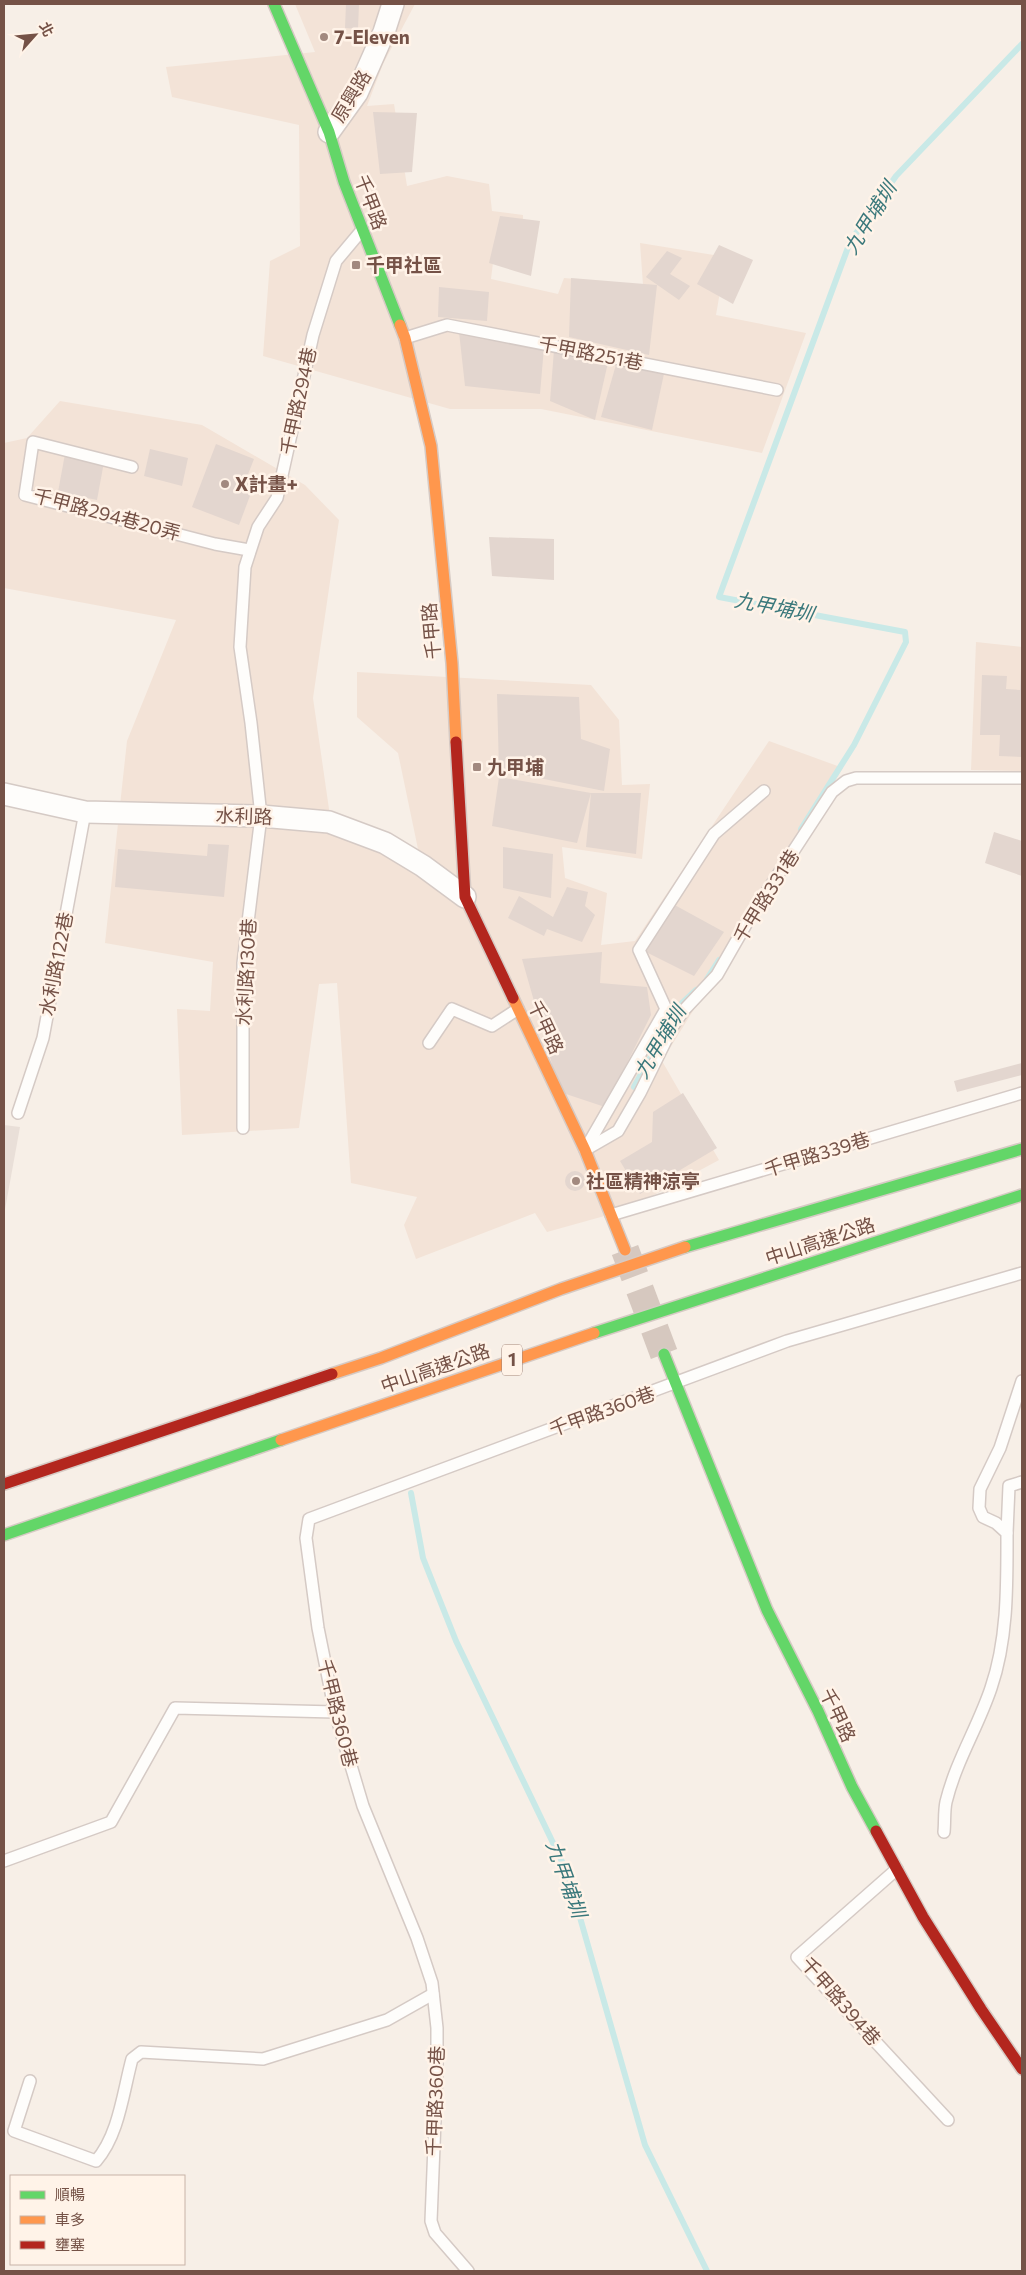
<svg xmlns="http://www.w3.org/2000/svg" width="1026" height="2275" font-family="Commissioner,'Noto Sans TC',sans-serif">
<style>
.residential{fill:#f3e3d7}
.industrial{fill:#e9dfd8}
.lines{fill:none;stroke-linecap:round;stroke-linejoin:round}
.stream{stroke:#c9e9e7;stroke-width:6}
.building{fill:#e3d6cf}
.secondary-tunnel{stroke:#d6c8bf;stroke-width:28;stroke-dasharray:28 14;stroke-linecap:butt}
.lane-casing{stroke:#d5cac5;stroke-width:14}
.street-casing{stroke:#d5cac5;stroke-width:24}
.fast-casing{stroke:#d6cac4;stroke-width:14}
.slow-casing{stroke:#d6cac4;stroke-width:14}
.jam-casing{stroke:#d6cac4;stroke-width:14}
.lane{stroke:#fefdfb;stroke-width:11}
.street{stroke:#fefdfb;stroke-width:21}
.fast{stroke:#63d668;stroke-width:11}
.slow{stroke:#ff974d;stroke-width:11}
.jam{stroke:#b3261e;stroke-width:11}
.poi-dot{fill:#a2897f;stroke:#fff3e8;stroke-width:2}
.labels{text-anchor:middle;stroke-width:5;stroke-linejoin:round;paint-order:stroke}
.shield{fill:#fff3e8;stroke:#9e8277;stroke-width:1}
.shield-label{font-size:18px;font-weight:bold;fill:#755247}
.poi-label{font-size:19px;font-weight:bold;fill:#755247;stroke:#fff3e8;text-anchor:start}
.street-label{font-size:19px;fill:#755247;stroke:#fff3e8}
.water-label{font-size:20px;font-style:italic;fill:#3a787b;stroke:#fff3e8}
</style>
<rect width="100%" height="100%" fill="#f7efe7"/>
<g class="residential">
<path d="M295 4H415L383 64 367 106 394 104 407 186 447 176 489 184 492 211 523 215V231L497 230 491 279 558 294 564 278 643 285 640 243 726 257 716 315 806 333 762 453 541 409H450L263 356 270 261 300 246 299 125 172 97 166 67 315 52Z"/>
<path d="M60 401 202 425 305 485 339 520 313 698 330 816 418 849 398 753 357 717V672L591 685 619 720 622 785 650 784 642 859 562 847 565 878 607 893 601 945 635 941 769 741 843 768 662 1061 719 1160 626 1210 547 1232 535 1213 416 1259 404 1225 417 1197 351 1183 337 983 319 984 299 1128 182 1135 177 1009 210 1011 213 962 105 943 127 741 176 620 4 588V443L27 438Z"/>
<path d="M976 642 1022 647V771L971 770Z"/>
</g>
<path class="industrial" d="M4 1125 20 1127 4 1215Z"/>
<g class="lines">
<g class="stream">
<path d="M801 829 854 745 906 642 905 632 719 597 850 242 896 176 1022 44"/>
<path d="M707 979 719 960"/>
<path d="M670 1022 678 1007 696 990"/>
<path d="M634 1087 664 1033"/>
<path d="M411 1493 423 1558 456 1641 567 1872 645 2145 707 2271"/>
</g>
</g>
<g class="building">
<path d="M346 4H359L358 29 345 28Z"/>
<path d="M373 112 417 113 412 172 380 174Z"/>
<path d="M500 216 540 221 531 276 489 263Z"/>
<path d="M719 245 753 260 733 304 697 284Z"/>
<path d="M667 251 682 258 670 274 690 286 679 300 646 277Z"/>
<path d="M571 278 657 285 649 355 569 337Z"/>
<path d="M439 287 489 292 487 321 438 317Z"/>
<path d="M459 332 544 347 540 394 465 386Z"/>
<path d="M554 350 609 358 595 420 550 401Z"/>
<path d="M617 361 665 369 652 430 601 417Z"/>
<path d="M216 444 254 459 245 482 254 485 239 525 192 507Z"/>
<path d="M150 449 188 458 182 486 144 476Z"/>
<path d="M65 454 104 462 97 500 58 492Z"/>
<path d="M489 537 554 539V580L492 576Z"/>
<path d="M1021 668 1022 757 999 756 1000 735H980L982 675 1007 676 1006 689 1020 690Z"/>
<path d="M497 694 579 697 581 739 610 749 604 791 499 770Z"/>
<path d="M499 777 591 793 577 843 492 826Z"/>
<path d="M591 793H641L636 854 586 847Z"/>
<path d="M994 832 1022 841V876L985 863Z"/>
<path d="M208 844 229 845 224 897 115 887 118 849 207 856Z"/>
<path d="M503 847 553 854 551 898 503 888Z"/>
<path d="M567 887 588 892 585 906 595 915 582 942 547 929 544 936 508 918 519 896 553 917Z"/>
<path d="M671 903 724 932 694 976 646 952Z"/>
<path d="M602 952 600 983 647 987 651 1015 605 1107 560 1092 522 959Z"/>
<path d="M1022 1063V1075L957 1092 954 1081Z"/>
<path d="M683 1093 717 1148 640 1194 620 1161 652 1142 653 1112Z"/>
<circle cx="575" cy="1181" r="10"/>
</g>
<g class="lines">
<path class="secondary-tunnel" d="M625 1250 664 1354"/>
<g class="lane-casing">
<g id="lane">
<path d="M405 338 447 325 777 390"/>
<path d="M132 467 33 442 25 495 215 544 249 550"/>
<path d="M429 1043 452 1009 492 1026 518 1009"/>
<path d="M18 1113 43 1038 85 812"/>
<path d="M243 1128V963L261 816 251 723 240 647 245 567 258 527 277 498 313 335 336 261 362 230"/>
<path d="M586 1148 666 1009 639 950 714 834 764 791"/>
<path d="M585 1150 618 1131 640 1093 673 1026 684 1010 717 975 749 919 832 792 846 781 856 778H1022"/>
<path d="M611 1215 1022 1093"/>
<path d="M1007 1533 1009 1486 1022 1482"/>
<path d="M944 1832C945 1822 944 1811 946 1802 956 1761 978 1727 991 1688 1008 1639 1007 1583 1007 1533L996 1523 983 1517 979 1508 980 1489 1000 1448 1022 1381"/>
<path d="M4 1861 111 1822 175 1708 335 1712"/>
<path d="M897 1869 797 1957 948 2120"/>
<path d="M30 2081 14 2131 96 2161C119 2135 123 2092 132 2059L141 2052 263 2059 387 2020 433 1994"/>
<path d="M468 2271 435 2233 431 2221 437 2069V2028L432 1983 417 1938 363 1806 335 1712 318 1628 306 1538 309 1519 787 1341 1022 1273"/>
</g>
</g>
<g class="street-casing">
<g id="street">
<path d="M329 132 357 93 384 32 393 4"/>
<path d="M4 794 85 812 261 816 329 822 385 843 423 866 465 897"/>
</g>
</g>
<g class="fast-casing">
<g id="fast">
<path d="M274 4 329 132 344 182 400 325"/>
<path d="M685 1247 1022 1149"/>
<path d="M594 1333 1022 1195"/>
<path d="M664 1354 767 1610 818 1711 852 1787 876 1831"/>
<path d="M4 1535 281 1440"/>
</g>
</g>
<g class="slow-casing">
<g id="slow">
<path d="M400 325 405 338 431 446 452 663 456 742"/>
<path d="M513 998 585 1150 625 1250"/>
<path d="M332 1374 381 1358 561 1289 685 1247"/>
<path d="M281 1440 594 1333"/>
</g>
</g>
<g class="jam-casing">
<g id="jam">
<path d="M456 742 465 897 513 998"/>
<path d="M4 1484 332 1374"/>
<path d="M876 1831 923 1917 981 2009 1022 2069"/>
</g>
</g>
<use href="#lane" class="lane"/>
<use href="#street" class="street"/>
<use href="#fast" class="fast"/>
<use href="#slow" class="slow"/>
<use href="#jam" class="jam"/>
</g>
<g class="poi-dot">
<circle cx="324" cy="37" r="5"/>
<rect x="351" y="260" width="10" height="10" rx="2.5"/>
<circle cx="225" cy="484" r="5"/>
<rect x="472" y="762" width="10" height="10" rx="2.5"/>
<circle cx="576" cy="1181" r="5"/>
</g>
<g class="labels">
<rect class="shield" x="502" y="1344.5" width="20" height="31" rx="4"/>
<g class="shield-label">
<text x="512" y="1366">1</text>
</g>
<g class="poi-label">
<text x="334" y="44">7-Eleven</text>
<text x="366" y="272">千甲社區</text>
<text x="235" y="491">X計畫+</text>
<text x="487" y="774">九甲埔</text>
<text x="586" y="1188">社區精神涼亭</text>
</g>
<g class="street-label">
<text transform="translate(351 96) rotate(-59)" y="7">原興路</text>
<text transform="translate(371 202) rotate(69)" y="7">千甲路</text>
<text transform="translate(591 353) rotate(11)" y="7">千甲路251巷</text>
<text transform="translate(298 401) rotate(-78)" y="7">千甲路294巷</text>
<text transform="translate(107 514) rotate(15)" y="7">千甲路294巷20弄</text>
<text transform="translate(431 631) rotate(-95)" y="7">千甲路</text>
<text transform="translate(244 816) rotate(2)" y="7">水利路</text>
<text transform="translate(766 896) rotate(-58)" y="7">千甲路331巷</text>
<text transform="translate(56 964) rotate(-79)" y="7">水利路122巷</text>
<text transform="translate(246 972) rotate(-87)" y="7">水利路130巷</text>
<text transform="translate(546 1027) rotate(65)" y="7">千甲路</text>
<text transform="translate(817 1154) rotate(-17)" y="7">千甲路339巷</text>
<text transform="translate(820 1241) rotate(-18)" y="7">中山高速公路</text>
<text transform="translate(435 1368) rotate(-19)" y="7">中山高速公路</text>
<text transform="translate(602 1411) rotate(-20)" y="7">千甲路360巷</text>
<text transform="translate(338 1713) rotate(76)" y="7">千甲路360巷</text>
<text transform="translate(838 1715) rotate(65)" y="7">千甲路</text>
<text transform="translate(841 2001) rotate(49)" y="7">千甲路394巷</text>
<text transform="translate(435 2101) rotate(-88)" y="7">千甲路360巷</text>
</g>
<g class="water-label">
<text transform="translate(870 218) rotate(-58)" y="7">九甲埔圳</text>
<text transform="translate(774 607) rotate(11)" y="7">九甲埔圳</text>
<text transform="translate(660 1042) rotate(-59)" y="7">九甲埔圳</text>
<text transform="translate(566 1879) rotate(70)" y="7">九甲埔圳</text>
</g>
</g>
<rect width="1026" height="2275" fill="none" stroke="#755247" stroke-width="10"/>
<rect x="10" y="2175" width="175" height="90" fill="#fff3e8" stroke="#c8b3a8"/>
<rect x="20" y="2191" width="25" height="8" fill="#63d668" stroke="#c8b3a8"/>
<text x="55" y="2200" font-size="15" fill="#755247">順暢</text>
<rect x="20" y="2216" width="25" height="8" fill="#ff974d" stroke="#c8b3a8"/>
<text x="55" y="2225" font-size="15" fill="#755247">車多</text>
<rect x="20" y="2241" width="25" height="8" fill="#b3261e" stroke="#c8b3a8"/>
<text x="55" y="2250" font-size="15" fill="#755247">壅塞</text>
<g transform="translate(35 35) rotate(63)" stroke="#fff3e8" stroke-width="4" paint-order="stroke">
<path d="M0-4L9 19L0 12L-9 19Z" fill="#755247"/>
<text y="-8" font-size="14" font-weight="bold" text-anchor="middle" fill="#755247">北</text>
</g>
</svg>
